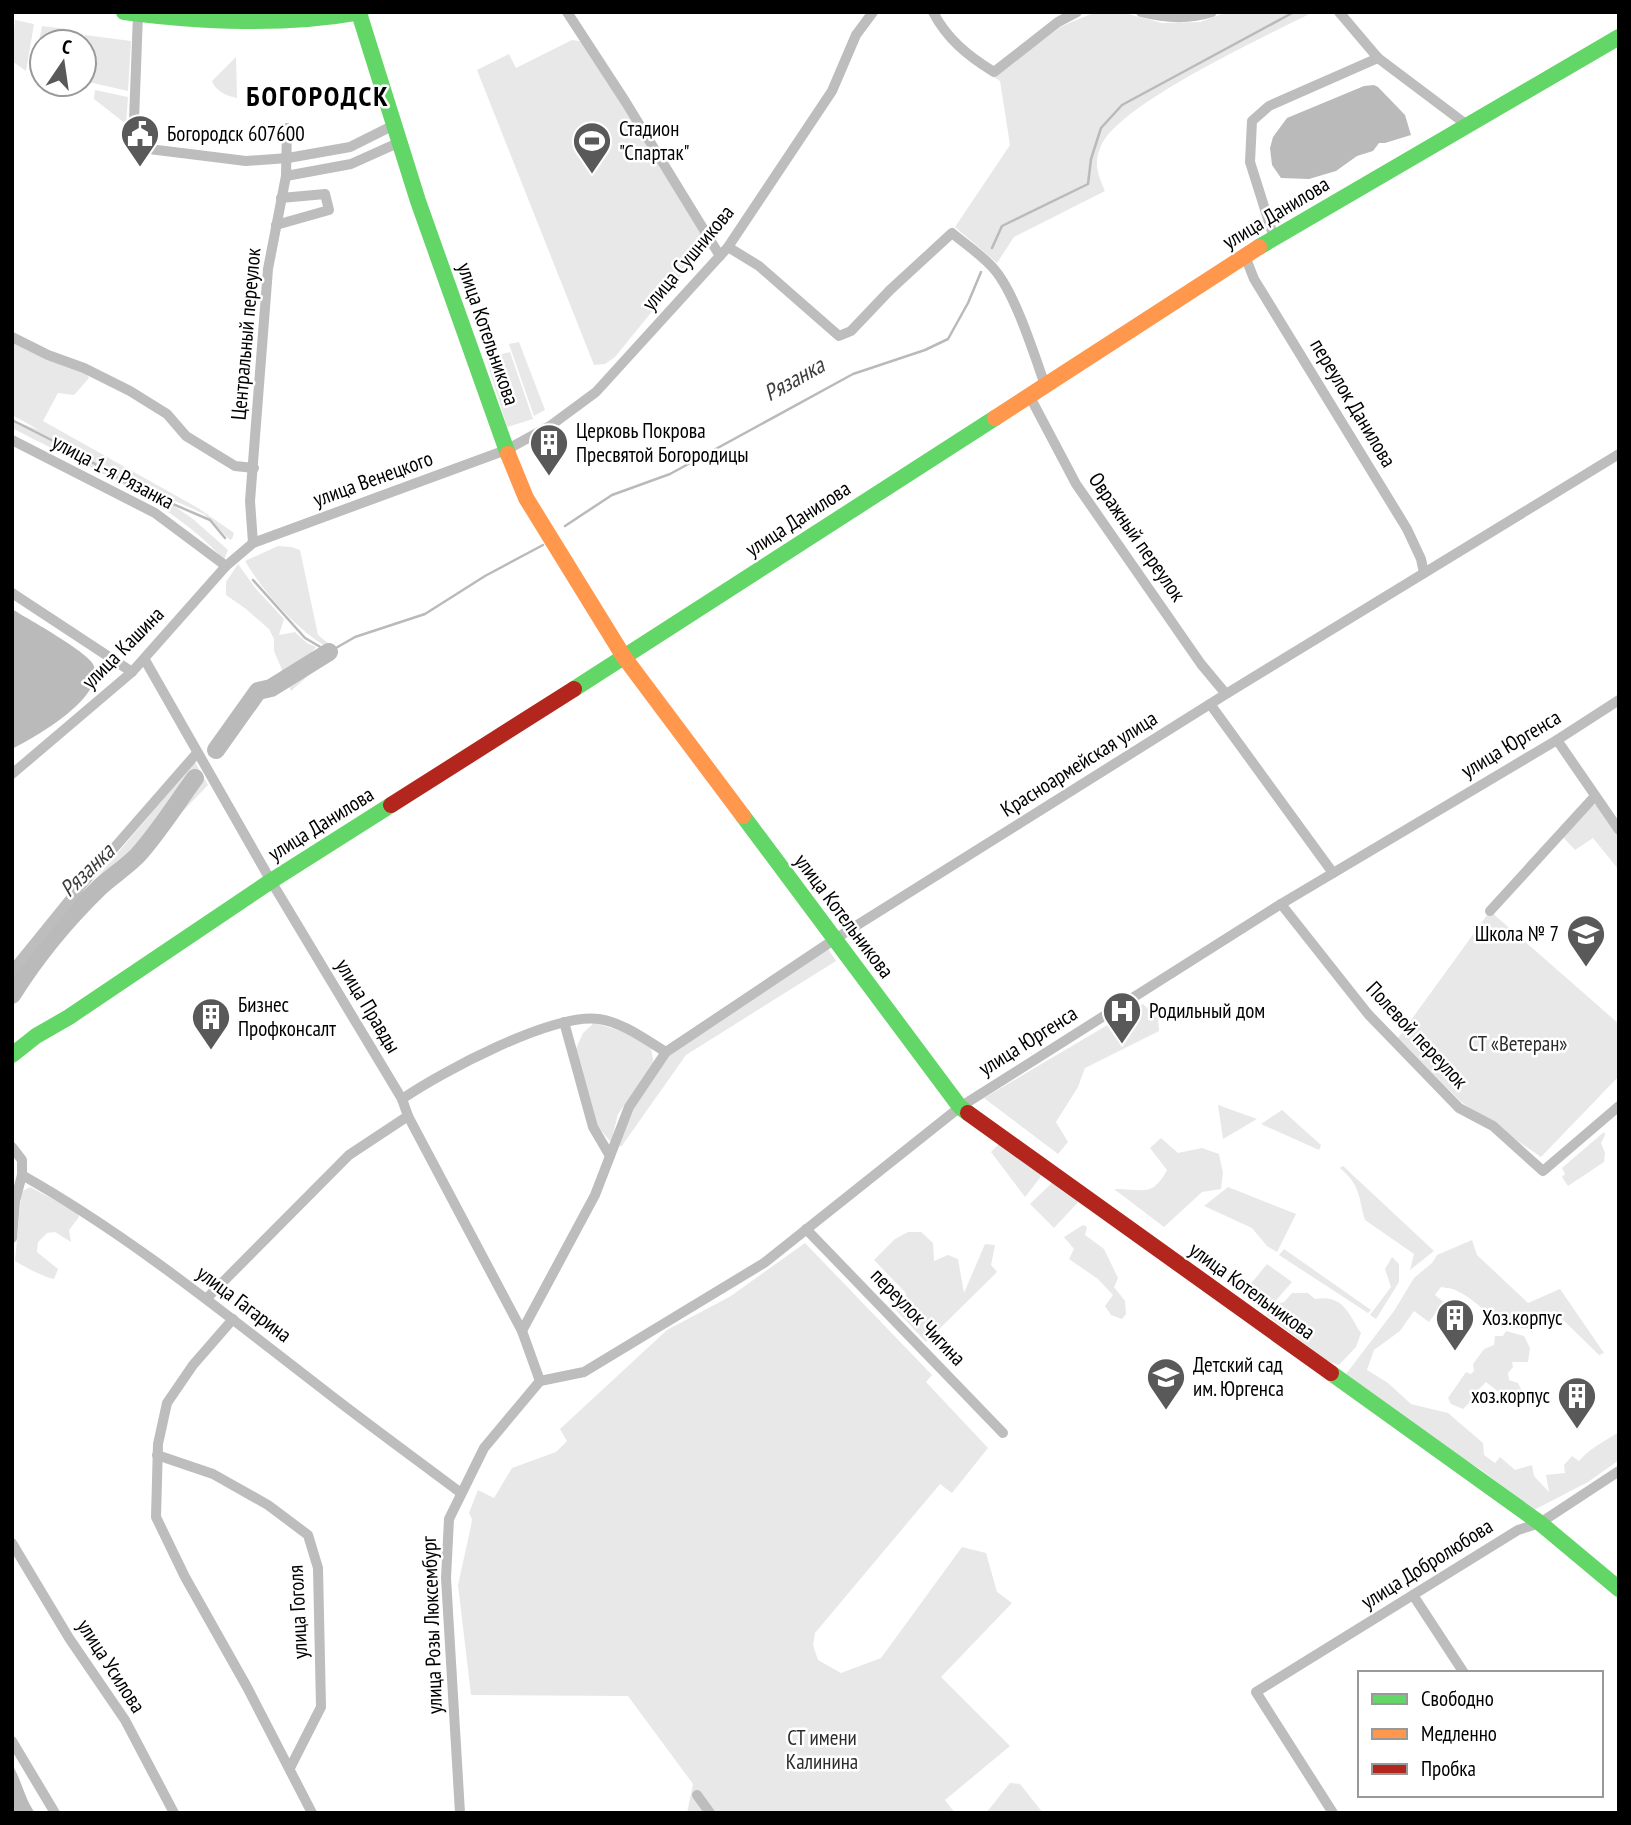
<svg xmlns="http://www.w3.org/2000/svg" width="1631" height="1825" font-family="'PT Sans Narrow',sans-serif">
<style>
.green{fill:#e8e8e8}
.water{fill:#bababa}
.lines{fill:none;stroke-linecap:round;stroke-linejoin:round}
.stream{stroke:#bababa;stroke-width:2.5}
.river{stroke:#bababa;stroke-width:18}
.street{stroke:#bdbdbd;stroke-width:10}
.fast{stroke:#63d668;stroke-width:16}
.slow{stroke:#ff974d;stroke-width:16}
.jam{stroke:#b3261e;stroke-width:16}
.labels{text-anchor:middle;stroke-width:5;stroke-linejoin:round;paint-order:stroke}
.poi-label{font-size:21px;fill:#000;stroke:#fff;text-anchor:start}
.street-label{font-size:21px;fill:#000;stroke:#fff}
.park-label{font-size:21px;fill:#2c2c2c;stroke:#fff}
.water-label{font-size:23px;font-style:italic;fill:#3d3d3d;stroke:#fff}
.district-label{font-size:28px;font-weight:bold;letter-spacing:2px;fill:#000;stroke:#fff}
</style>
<rect width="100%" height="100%" fill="#fff"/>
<g class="green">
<path d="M1096 12H1121L1162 23 1200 22 1227 12H1313C1267 36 1120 103 1101 146 1093 163 1098 175 1105 191L1014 237 997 263 955 227 1010 145 1000 81 994 77 1062 26Z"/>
<path d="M15 20 34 24 26 71 12 61Z"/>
<path d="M42 26 66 29 64 42H42V74L33 73Z"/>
<path d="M85 35 131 41 128 91 84 81Z"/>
<path d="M572 40 584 42 707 244 615 357 605 364 594 365 477 70 509 54 516 68Z"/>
<path d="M236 57 237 98C227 96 215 91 212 81Z"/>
<path d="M95 90 128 97 126 124 94 99Z"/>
<path d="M12 340 86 372 89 378 74 395 58 393 43 421 198 508 234 533 232 539 230 540 204 514 151 490 193 519 228 550 224 560C171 500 82 465 12 428V420L39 430 12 415Z"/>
<path d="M519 342 545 410 534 416 509 344Z"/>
<path d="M510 352 533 419 507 427 486 358Z"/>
<path d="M278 546 291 547 300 550 318 635 329 644 328 648C294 627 265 594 245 561Z"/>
<path d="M238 564 256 589 284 619 279 635 295 632 307 643 316 647 302 664 307 666 325 655 328 658 291 691 274 651V639L269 629 246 609 226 595V582Z"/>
<path d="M195 762 208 785 106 891 85 906 65 926 67 931 12 999V977Z"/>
<path d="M1592 804 1596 805 1619 837V870L1593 838 1575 850 1562 836Z"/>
<path d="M1490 911 1619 1024V1076L1541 1157 1461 1102 1398 1038Z"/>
<path d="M827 947 836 961 686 1055 621 1147 619 1144 630 1107 670 1051Z"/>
<path d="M1143 1004 1158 1019 1159 1031 1085 1068 1078 1087 1056 1122 1068 1142 1058 1154 984 1098Z"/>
<path d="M594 1023 625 1032 651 1048 654 1065 618 1114 611 1142 596 1125 575 1051 583 1033Z"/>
<path d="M1218 1105 1257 1119 1223 1139Z"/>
<path d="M1282 1110 1321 1145 1319 1150 1261 1124Z"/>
<path d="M1604 1132 1605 1135 1601 1143 1605 1153 1604 1162 1568 1186 1562 1177 1565 1174 1562 1168Z"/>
<path d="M1161 1138 1178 1153 1202 1148 1219 1154 1223 1173 1221 1189 1202 1192 1164 1227 1114 1189C1141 1188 1152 1199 1167 1170L1150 1148Z"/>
<path d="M1000 1143 1042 1172 1040 1178 1025 1197 991 1152Z"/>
<path d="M1343 1166 1434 1251 1410 1270 1414 1254 1365 1220C1358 1196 1361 1186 1340 1168Z"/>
<path d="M1054 1181 1081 1199 1054 1228 1030 1204Z"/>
<path d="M30 1187 77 1212 79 1217 69 1230 71 1242 55 1232 47 1233 38 1242 37 1252 58 1269 54 1279C43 1277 25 1267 15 1261L21 1196 23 1191Z"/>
<path d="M1228 1187 1296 1214 1277 1252 1267 1246 1252 1228 1204 1206Z"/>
<path d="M1083 1225 1087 1227 1085 1235 1104 1249 1118 1278 1114 1287 1125 1301 1126 1314 1122 1319 1111 1315 1105 1306 1113 1295 1098 1279 1069 1259 1074 1249 1064 1237Z"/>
<path d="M908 1232H921L933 1243 934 1261 948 1255 958 1259 964 1293 985 1244 995 1245 991 1265 997 1272 926 1342 896 1310 907 1298 905 1292 874 1260 895 1239Z"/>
<path d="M1472 1240 1477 1255 1528 1303 1560 1289 1604 1353 1599 1355 1554 1311 1539 1317 1530 1328C1498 1332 1482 1302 1457 1291 1453 1288 1446 1288 1441 1287L1435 1295 1444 1302 1429 1322 1414 1311 1400 1331 1374 1350 1367 1370 1388 1383 1411 1404 1448 1413 1483 1443 1484 1455 1495 1463 1500 1457 1515 1470 1532 1465 1534 1476 1549 1492 1546 1475 1565 1473 1564 1465 1572 1456 1579 1461C1590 1448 1605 1441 1619 1432V1460L1588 1482 1534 1510 1480 1469 1432 1439 1346 1374 1394 1311 1414 1278 1432 1263 1437 1255Z"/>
<path d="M805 1243 932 1375 926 1382 988 1448 952 1493 940 1484 815 1633 813 1645 818 1660 841 1673 881 1658 962 1547 986 1553 997 1592 1012 1603 941 1677 1010 1746 945 1800 955 1813H687L693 1784 628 1696 471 1695 458 1585 471 1526 472 1519 469 1513 478 1490 494 1498 512 1468 556 1452 567 1441 560 1429 667 1330 731 1296Z"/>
<path d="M1284 1249 1371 1310 1368 1313 1279 1255Z"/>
<path d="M1392 1257 1399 1264V1282L1376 1319 1370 1315 1391 1287 1385 1269Z"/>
<path d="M1267 1264 1292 1282 1273 1304 1249 1286Z"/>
<path d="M1292 1293H1308L1315 1299C1343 1294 1348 1313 1361 1333L1356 1347 1339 1365 1327 1361 1267 1315 1271 1306 1284 1302Z"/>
<path d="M1506 1331 1524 1336 1530 1348 1528 1362H1512L1513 1367 1508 1373 1509 1380 1518 1383 1524 1395V1404L1516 1406 1486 1382 1477 1391H1473L1470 1402 1463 1409 1451 1404 1448 1398 1466 1372 1471 1374 1474 1371 1473 1364 1484 1349 1494 1345 1495 1336H1503Z"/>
<path d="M1010 1783 1020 1784 1043 1813H986Z"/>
</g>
<g class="water">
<path d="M1374 85 1378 87 1405 115 1411 135 1385 143H1379L1373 151 1357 156 1336 171 1309 179 1281 178 1272 165 1270 148 1273 137 1287 118 1364 86Z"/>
<path d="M12 609C28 619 86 651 93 664 109 696 34 738 12 749Z"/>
<path d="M12 1765C22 1780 24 1798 35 1813H12Z"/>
</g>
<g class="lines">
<g class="stream">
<path d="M992 248 1002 226 1088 184 1091 159 1101 128 1122 105 1294 12"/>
<path d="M12 420 77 453 131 486 210 520 225 538"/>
<path d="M565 526 612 495 670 474 853 374 925 350 948 339 968 303 981 272"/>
<path d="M253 580 305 638 329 652 355 637 425 614 485 576 543 545"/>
</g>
<g class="river">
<path d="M216 750 258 691 271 688 329 652"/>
<path d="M12 995C37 955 66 920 100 887 112 876 125 868 137 856 158 833 176 804 195 778"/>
</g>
<g class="street">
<path d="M567 12 625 101 720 256"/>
<path d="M933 12C947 39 968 56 994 72L1058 22 1077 12"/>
<path d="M1141 12C1164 18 1188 20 1212 12"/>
<path d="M1339 12 1378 58 1467 125"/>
<path d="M138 14 133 147 246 161 288 158 350 147 394 125"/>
<path d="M286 176 351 164 400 142"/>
<path d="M276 225 329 210 325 194 281 198"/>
<path d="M1274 238 1250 162 1252 121 1269 106 1378 58"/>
<path d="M728 247 759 266 839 336 851 331 890 290 952 233C965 244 982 255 994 269 1015 293 1034 354 1045 385"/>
<path d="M1245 256 1254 279 1407 529 1421 559 1424 573"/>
<path d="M12 337 48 355 84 368 130 391 167 414 186 436 235 466 254 468"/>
<path d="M1029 395 1076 484 1201 664 1226 694"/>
<path d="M12 440 155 513 226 566"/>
<path d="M253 543 250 501 268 269 286 176 287 128"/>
<path d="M12 593 132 672"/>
<path d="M145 660 271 881 402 1099 408 1116 522 1331 540 1381"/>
<path d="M1210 704 1333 873"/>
<path d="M1557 740 1619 830"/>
<path d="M12 774 132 672 226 566 253 543 506 450 550 426 596 392 728 247 832 91 856 35 873 12"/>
<path d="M1281 904 1368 1014 1459 1108 1493 1126 1543 1171 1619 1106"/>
<path d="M1490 911 1595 796"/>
<path d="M12 971 80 887 197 753"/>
<path d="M564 1022 593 1127 610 1156"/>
<path d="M402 1099C441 1072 552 1013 599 1019 622 1022 646 1040 666 1052"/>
<path d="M12 1147 22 1160V1175C132 1237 230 1318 329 1394 373 1428 417 1460 461 1493"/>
<path d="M806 1229 1003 1433"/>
<path d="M12 1238 15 1201 22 1175"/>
<path d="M207 1298 349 1155 408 1116"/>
<path d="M233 1319 193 1365 167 1403 158 1444 156 1517 185 1577 247 1687 312 1813"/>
<path d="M522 1331 595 1195 629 1107 666 1052 835 939 1226 694 1619 454"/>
<path d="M540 1381 584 1372 764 1263 960 1107 1281 904 1557 740 1619 700"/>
<path d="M157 1455 213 1474 268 1505 308 1535 318 1568 321 1707 290 1768"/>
<path d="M12 1543 69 1638 125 1720 174 1813"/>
<path d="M1413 1595 1464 1673"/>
<path d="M12 1741 55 1813"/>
<path d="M697 1795 710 1813"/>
<path d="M460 1813 446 1578 449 1519 484 1448 540 1381"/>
<path d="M1333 1813 1256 1692 1518 1530 1540 1523 1619 1471"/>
</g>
<g class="fast">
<path d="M124 12C203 22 282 26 361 12"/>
<path d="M359 13 418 201 508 454"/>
<path d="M1259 247 1619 37"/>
<path d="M574 689 995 418"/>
<path d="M743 816 960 1107 968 1113"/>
<path d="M12 1055 36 1036 69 1017 271 881 391 805"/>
<path d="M1331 1373 1540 1523 1619 1589"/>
</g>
<g class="slow">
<path d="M995 418 1259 247"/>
<path d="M508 454 526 498 624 657 743 816"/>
</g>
<g class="jam">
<path d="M391 805 574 689"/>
<path d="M968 1113 1331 1373"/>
</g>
</g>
<defs>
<g id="civic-pin" transform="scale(2.0125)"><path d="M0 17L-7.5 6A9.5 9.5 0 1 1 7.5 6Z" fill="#595959" stroke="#fff"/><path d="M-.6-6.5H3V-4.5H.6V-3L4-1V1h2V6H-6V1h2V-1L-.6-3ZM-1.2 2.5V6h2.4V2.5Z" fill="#fff"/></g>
<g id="stadium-pin" transform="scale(2.0125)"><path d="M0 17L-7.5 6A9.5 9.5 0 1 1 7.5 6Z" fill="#595959" stroke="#fff"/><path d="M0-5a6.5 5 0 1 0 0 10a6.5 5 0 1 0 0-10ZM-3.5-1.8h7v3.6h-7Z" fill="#fff"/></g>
<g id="building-pin" transform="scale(2.0125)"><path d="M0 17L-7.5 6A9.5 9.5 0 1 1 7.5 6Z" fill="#595959" stroke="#fff"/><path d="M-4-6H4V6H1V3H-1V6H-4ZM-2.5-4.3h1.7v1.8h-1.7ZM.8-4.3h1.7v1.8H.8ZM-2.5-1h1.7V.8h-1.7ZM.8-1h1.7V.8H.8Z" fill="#fff"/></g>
<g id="school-pin" transform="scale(2.0125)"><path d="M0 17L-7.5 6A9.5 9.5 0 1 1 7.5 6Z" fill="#595959" stroke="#fff"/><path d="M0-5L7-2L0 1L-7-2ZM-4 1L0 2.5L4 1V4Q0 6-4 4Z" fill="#fff"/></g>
<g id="hospital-pin" transform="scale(2.0125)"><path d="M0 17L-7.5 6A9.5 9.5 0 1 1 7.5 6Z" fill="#595959" stroke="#fff"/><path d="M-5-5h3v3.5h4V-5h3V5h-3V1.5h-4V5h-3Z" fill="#fff"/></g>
</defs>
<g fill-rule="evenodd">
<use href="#civic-pin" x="140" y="134"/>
<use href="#stadium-pin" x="592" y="141"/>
<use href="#building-pin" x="549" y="443"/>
<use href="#school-pin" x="1586" y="934"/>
<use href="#hospital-pin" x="1122" y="1011"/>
<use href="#building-pin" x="211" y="1017"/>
<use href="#building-pin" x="1455" y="1318"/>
<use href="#school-pin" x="1166" y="1377"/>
<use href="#building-pin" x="1577" y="1396"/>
</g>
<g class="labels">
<g class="poi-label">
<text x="619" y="136">Стадион<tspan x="619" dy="24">"Спартак"</tspan></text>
<text x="167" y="141">Богородск 607600</text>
<text x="576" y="438">Церковь Покрова<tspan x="576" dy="24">Пресвятой Богородицы</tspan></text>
<text x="1559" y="941" text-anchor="end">Школа № 7</text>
<text x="238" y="1012">Бизнес<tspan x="238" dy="24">Профконсалт</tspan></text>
<text x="1149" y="1018">Родильный дом</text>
<text x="1482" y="1325">Хоз.корпус</text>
<text x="1193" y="1372">Детский сад<tspan x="1193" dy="24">им. Юргенса</tspan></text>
<text x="1550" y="1403" text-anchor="end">хоз.корпус</text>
</g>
<g class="street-label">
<text transform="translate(1276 213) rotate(-31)" y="7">улица Данилова</text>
<text transform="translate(688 258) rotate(-50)" y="7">улица Сушникова</text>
<text transform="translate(246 334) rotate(-85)" y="7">Центральный переулок</text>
<text transform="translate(488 334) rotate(71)" y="7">улица Котельникова</text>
<text transform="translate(1353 403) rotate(59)" y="7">переулок Данилова</text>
<text transform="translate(113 472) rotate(28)" y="7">улица 1-я Рязанка</text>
<text transform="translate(373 479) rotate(-20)" y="7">улица Венецкого</text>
<text transform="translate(798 519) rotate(-33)" y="7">улица Данилова</text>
<text transform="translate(1137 537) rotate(55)" y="7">Овражный переулок</text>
<text transform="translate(123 648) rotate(-45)" y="7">улица Кашина</text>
<text transform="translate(1511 744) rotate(-31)" y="7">улица Юргенса</text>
<text transform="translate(1079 764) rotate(-32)" y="7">Красноармейская улица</text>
<text transform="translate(321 824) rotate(-32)" y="7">улица Данилова</text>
<text transform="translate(844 916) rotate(53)" y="7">улица Котельникова</text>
<text transform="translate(368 1006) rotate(59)" y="7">улица Правды</text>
<text transform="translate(1417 1035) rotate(47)" y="7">Полевой переулок</text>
<text transform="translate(1028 1041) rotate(-32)" y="7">улица Юргенса</text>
<text transform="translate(1252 1291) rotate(36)" y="7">улица Котельникова</text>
<text transform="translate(244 1304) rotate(37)" y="7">улица Гагарина</text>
<text transform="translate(918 1317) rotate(46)" y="7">переулок Чигина</text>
<text transform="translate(1427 1564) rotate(-32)" y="7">улица Добролюбова</text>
<text transform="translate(298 1612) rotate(-93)" y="7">улица Гоголя</text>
<text transform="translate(432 1625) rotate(-92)" y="7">улица Розы Люксембург</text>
<text transform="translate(111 1666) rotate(57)" y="7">улица Усилова</text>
</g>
<g class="park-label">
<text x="1518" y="1051">СТ «Ветеран»</text>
<text x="822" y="1745">СТ имени<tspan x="822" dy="24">Калинина</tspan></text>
</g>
<g class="water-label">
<text transform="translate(794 379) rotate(-29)" y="8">Рязанка</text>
<text transform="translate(87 870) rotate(-44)" y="8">Рязанка</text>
</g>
<g class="district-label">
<text x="318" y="106">БОГОРОДСК</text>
</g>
</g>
<rect width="1631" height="1825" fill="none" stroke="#000000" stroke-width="28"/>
<rect x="1358" y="1671" width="245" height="126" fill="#ffffff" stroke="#999999" stroke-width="2"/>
<rect x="1372" y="1694" width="35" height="10" fill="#63d668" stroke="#999999" stroke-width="2"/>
<text x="1421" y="1706" font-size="21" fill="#000000">Свободно</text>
<rect x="1372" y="1729" width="35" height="10" fill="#ff974d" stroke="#999999" stroke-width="2"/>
<text x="1421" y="1741" font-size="21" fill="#000000">Медленно</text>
<rect x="1372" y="1764" width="35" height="10" fill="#b3261e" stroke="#999999" stroke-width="2"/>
<text x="1421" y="1776" font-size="21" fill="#000000">Пробка</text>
<g transform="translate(63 63) rotate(13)"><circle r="33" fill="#ffffff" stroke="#999999" stroke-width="2"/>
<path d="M0-5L12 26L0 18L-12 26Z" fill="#595959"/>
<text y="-10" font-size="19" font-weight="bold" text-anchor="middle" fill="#000000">С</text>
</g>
</svg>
